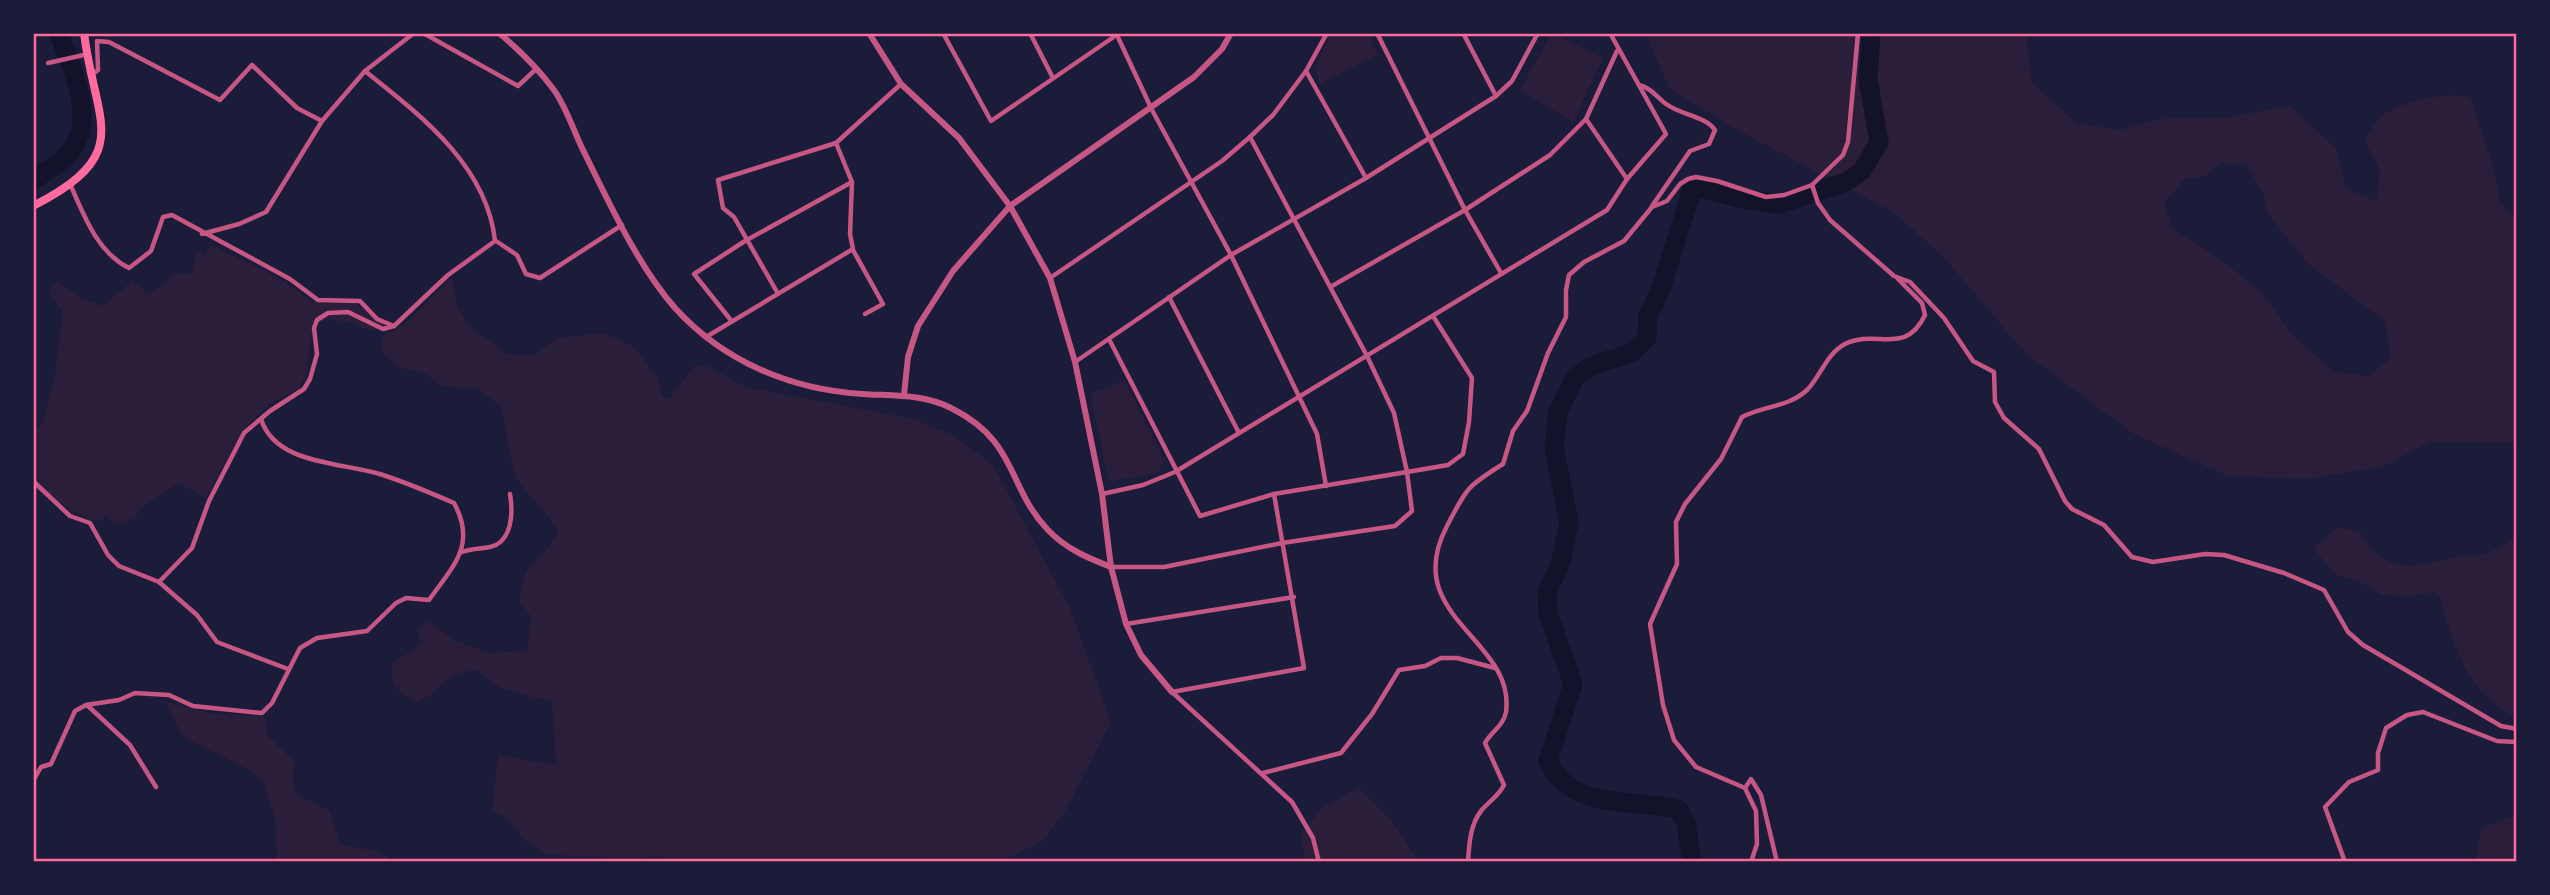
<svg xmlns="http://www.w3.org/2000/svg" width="2550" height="895" font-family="Literata,serif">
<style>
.green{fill:#2a1e3b;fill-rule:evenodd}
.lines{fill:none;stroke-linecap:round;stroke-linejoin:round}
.river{stroke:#12122b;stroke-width:19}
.minor{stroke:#c65784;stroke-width:4.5}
.tertiary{stroke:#c65784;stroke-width:6}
.trunk{stroke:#ff6b9d;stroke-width:8}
.neatline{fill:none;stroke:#ff6b9d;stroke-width:2.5}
</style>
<rect width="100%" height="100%" fill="#1b1b3a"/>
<g class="green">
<path d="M1332 33H1368L1378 55 1320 84 1314 67Z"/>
<path d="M1552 33 1603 58 1573 122 1520 90Z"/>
<path d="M1645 33H2026L2032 82 2076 123 2119 130 2162 119H2218L2290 106 2335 147 2346 188 2377 202 2380 170 2365 141C2370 133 2376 119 2384 114 2407 101 2444 91 2470 97L2491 159 2501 204 2517 219V443L2431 441 2382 467 2305 479 2228 476 2134 434 2027 355 1946 260 1896 214 1732 127 1670 89ZM2222 163 2246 165 2264 195 2267 212 2309 265 2385 321 2390 359 2369 376 2335 372 2293 336 2262 293 2223 261 2174 230 2164 203 2185 179 2205 176Z"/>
<path d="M211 245 277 277 313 302 353 301 386 326 374 332 346 322 318 318 312 324 307 372 298 389 269 404 242 431 206 498 178 483 142 507 135 518 115 524 106 516 97 522C77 514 39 496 33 472 30 459 33 441 33 428L42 425 55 374 63 311 48 294 57 281 80 298 103 306 132 281 148 294 163 285 172 273 191 274 197 251 205 254Z"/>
<path d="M452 277 456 303 467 324 508 355H535L558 338 604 333 633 346 659 379 662 397 669 398 696 364 709 367 746 387 913 419 951 434 993 465 1070 608 1111 722 1066 810 1043 841 1000 862H684L657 856 619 862 596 856 547 855 525 841 506 817 492 811 498 755 556 765 552 702C524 695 497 691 476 670 440 674 444 691 417 702 398 692 389 686 392 663L422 644 417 632 421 625 430 622 454 640 488 653 527 651 531 616 519 602C522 559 541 565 558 532 548 511 531 501 519 482 509 465 507 428 501 407L478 388 443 387 424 373 396 367 381 351 384 334C399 335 439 289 452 277Z"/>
<path d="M1125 380 1164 461 1158 472 1109 482 1090 394Z"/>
<path d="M2338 527 2360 532C2384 576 2414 567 2455 557 2466 555 2478 556 2488 553 2498 549 2508 541 2517 536V718C2466 693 2454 645 2440 596L2433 592 2413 596 2381 595 2362 583 2336 575 2313 548Z"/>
<path d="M165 701 213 714 264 716 268 736 295 762C288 798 303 797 330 811L339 841 344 845 377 851 397 862H277L275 818 262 780 250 770 183 737Z"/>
<path d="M1359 788 1392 821 1418 862H1305L1301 836 1322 807Z"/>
<path d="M2517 814V862H2476L2481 829Z"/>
</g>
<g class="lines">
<g class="river">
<path d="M33 180C48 170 66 160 75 145 94 112 70 65 59 33"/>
<path d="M1692 862 1686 823 1679 810C1633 797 1573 813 1548 761L1573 684 1548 613 1547 593 1561 561 1569 522 1554 447 1558 412 1575 378 1591 366 1631 353 1647 338 1648 315 1660 292 1693 186 1742 199 1779 204 1846 182 1862 171 1879 142 1868 79 1871 33"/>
</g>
<g class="minor">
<path d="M416 33H423L518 86 535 70"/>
<path d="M943 33 991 121 1118 34"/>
<path d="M1030 33 1053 78"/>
<path d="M1116 33 1152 110 1231 255 1317 434 1326 486"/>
<path d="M1377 33 1465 210 1501 273"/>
<path d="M1463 33 1496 96"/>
<path d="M48 63 88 54"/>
<path d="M1306 71 1366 178"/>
<path d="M93 74 98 70 97 41 109 42 220 100 252 65 297 108 322 121 365 71 414 33"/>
<path d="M1639 85C1651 88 1657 97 1666 104 1681 115 1705 116 1715 130L1709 144 1690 151 1652 206"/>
<path d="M1586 119 1627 179"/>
<path d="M1812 185 1818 203 1830 220 1894 276 1910 282 1944 318 1973 361 1994 372 1995 402 2004 418 2039 449 2065 501 2072 509 2104 525 2132 557 2153 562 2205 554 2224 555 2284 573 2324 590 2348 632 2363 645 2501 726 2517 729"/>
<path d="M71 186C84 216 98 253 129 268L151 251 163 217 172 215 290 279 318 300 360 301 377 319 394 326"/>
<path d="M202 234 239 224 266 212 322 121"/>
<path d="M496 241 517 255 526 274 540 278 622 225"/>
<path d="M853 250 883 304 865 314"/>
<path d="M1050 278 1222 161 1250 137 1273 115 1306 71 1327 33"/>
<path d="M1332 286 1465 210 1550 155 1586 119 1617 51"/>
<path d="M777 292 734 217 723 208 718 180 836 143"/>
<path d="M1169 297 1239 433"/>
<path d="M730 319 694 274 745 241 852 182"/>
<path d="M706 337 853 249 850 234 852 182 836 143 901 84"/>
<path d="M1110 341 1200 516 1274 494 1407 472 1394 413 1367 356 1250 137"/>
<path d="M1075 362 1231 255 1366 178 1496 96 1512 81 1538 33"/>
<path d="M33 481 70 516 90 523 108 555 119 566 159 582 197 615 217 642 288 669"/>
<path d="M1102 494 1143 485 1175 472 1607 210 1627 179 1666 134 1610 33"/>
<path d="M462 552C472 548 480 549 490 547 513 542 513 511 510 494"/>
<path d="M1111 567H1164L1282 543 1395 526 1412 511 1407 472 1448 465 1463 454 1469 422 1472 378 1433 316"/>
<path d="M159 582 192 548 209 501 244 433 270 411 304 389 310 379 317 354 314 328 317 320 328 313 348 312 383 329 394 326 448 275 495 241C487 165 420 115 365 71"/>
<path d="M1126 624 1294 597"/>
<path d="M1172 692 1304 668 1274 494"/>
<path d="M1172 692 1292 802 1313 838 1319 862"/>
<path d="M87 705 130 745 156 787"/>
<path d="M1263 773 1341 753 1372 714 1399 670 1425 666 1441 658H1457L1495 668"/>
<path d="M33 781 41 767 51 764 75 711 86 705 119 700 135 693 169 695 193 706 262 713 272 703 300 648 317 638 367 631 396 603 406 598 429 600C453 566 477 545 454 503 431 493 407 483 383 475 344 462 276 466 261 419"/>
<path d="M1745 788 1696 767 1674 740 1663 705 1650 624 1677 564 1676 522 1685 504 1721 459 1742 417C1763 406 1789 407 1807 390 1821 376 1826 354 1845 344 1876 328 1905 357 1925 315L1922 303 1898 279"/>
<path d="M1468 862C1469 845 1470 825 1481 811 1489 801 1498 797 1504 785L1485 743C1491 732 1504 725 1506 712 1516 639 1399 617 1447 526 1467 488 1466 487 1503 464L1513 431 1527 411 1548 353 1566 317V290L1569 275 1584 262 1624 241 1652 207 1667 201 1680 184 1688 179 1696 177 1717 181 1766 197 1784 195 1812 185 1843 155 1848 142 1858 33"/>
<path d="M1751 862 1757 844 1756 811 1745 788 1751 779 1761 795 1777 862"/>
<path d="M2345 862 2325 807 2349 782 2378 770V753L2386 728 2407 715 2423 712 2497 741 2517 742"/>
</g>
<g class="tertiary">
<path d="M499 33C518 49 540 71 554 90 566 107 573 129 582 148 608 200 637 265 675 308 724 362 792 390 863 394 894 396 923 394 951 408 1019 442 1006 486 1048 530 1066 549 1088 558 1111 567"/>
<path d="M869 33 901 84 959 138 1010 206 1050 278 1075 362 1102 494 1111 567 1126 624 1141 655 1172 692"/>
<path d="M904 395 908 357 918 326 953 271 1010 206 1194 77 1222 49 1231 33"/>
</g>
<path class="trunk" d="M33 206C136 153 95 124 84 33"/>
</g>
<rect width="2550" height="895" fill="none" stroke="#1b1b3a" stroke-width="70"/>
<rect x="35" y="35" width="2480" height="825" class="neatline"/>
</svg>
